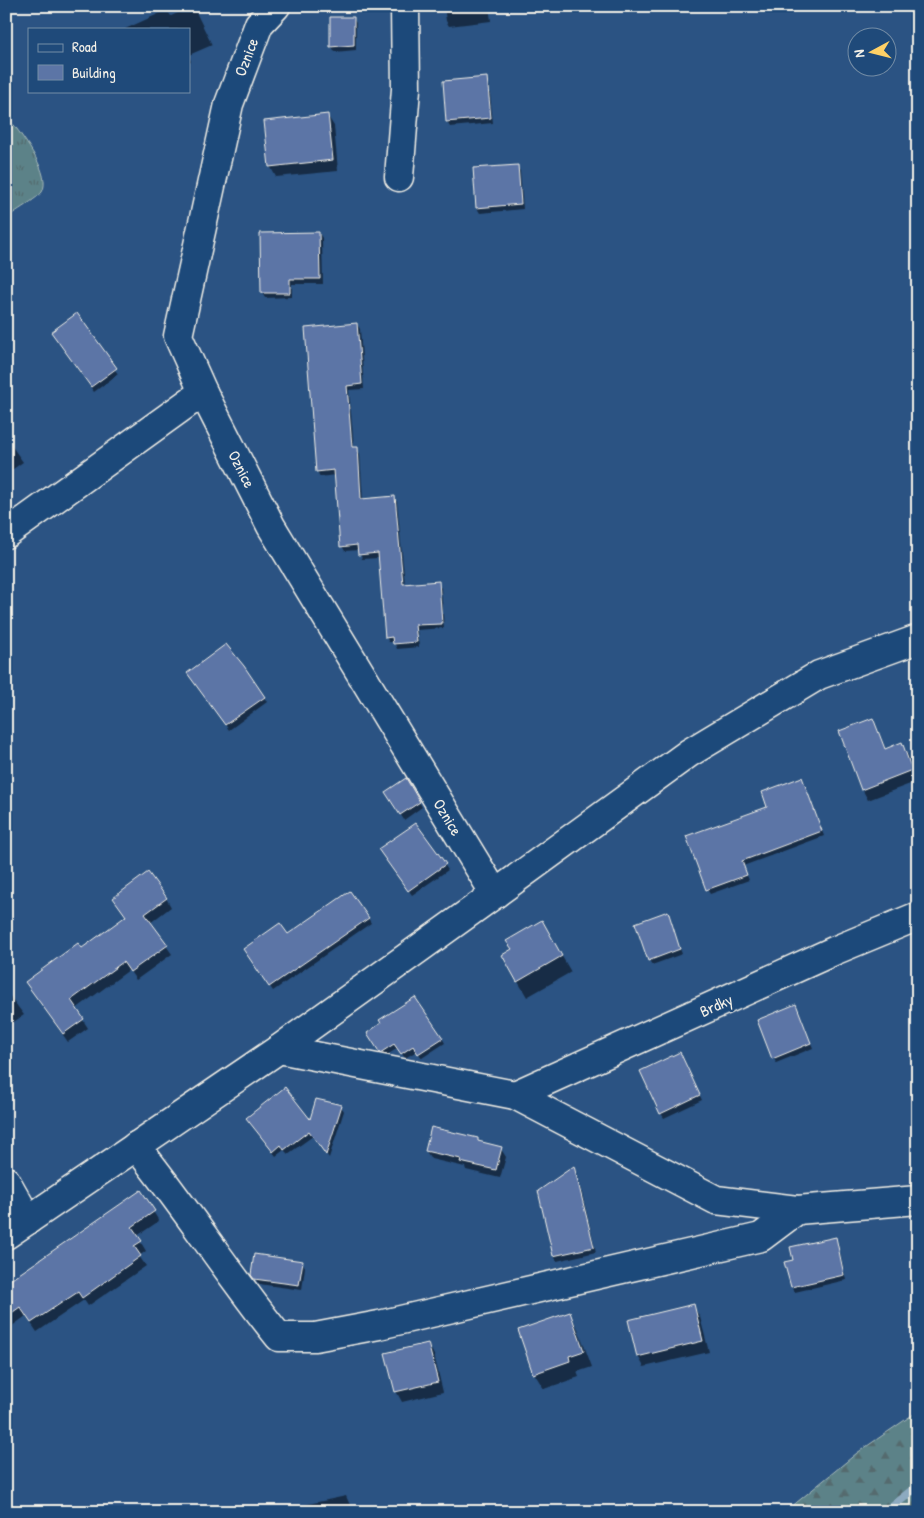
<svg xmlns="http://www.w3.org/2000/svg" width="924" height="1518" font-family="'Patrick Hand',sans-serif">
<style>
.grass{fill:url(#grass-tufts);stroke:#a8bab8}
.forest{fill:url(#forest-firs);stroke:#a8bab8}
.shadow{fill:#0007}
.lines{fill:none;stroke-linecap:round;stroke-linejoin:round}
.stream{stroke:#8daac0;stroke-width:9}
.building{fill:#5c75a6;stroke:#f4f1e8}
.street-casing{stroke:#f4f1e8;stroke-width:31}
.secondary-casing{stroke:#f4f1e8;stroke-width:31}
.street{stroke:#1f4a7a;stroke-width:28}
.secondary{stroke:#1f4a7a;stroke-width:28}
.labels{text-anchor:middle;stroke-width:4.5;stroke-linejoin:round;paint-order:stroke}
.street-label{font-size:16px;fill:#f4f1e8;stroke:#1f4a7a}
</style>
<defs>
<pattern id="grass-tufts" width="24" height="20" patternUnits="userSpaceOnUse" patternTransform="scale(1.25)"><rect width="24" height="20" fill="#5c8288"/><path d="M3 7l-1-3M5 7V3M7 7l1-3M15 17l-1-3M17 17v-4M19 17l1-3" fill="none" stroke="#546b6e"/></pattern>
<pattern id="forest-firs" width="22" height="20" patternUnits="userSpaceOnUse" patternTransform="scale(1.25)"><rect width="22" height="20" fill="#5c8288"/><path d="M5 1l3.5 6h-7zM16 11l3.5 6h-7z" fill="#546b6e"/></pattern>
</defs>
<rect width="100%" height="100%" fill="#2b5383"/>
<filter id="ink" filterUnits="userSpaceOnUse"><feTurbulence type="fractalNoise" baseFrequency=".02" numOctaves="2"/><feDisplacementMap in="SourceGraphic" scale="10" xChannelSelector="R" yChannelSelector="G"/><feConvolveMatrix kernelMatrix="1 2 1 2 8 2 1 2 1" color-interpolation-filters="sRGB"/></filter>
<g filter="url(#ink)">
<path class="grass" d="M6 123 14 125C24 139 52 175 42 192 38 198 13 213 6 218Z"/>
<path class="forest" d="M918 1411V1512H785L857 1453Z"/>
<g class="shadow">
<path d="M193 6 212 45 189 55 191 62 189 63V29H125L167 10 171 16Z"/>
<path d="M444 6H489L491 21 449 26 446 21Z"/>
<path d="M331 18H353L356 23V50L335 52 332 47Z"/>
<path d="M487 79 489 84 493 123 450 127 447 122Z"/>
<path d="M327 115 334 126 338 171 276 177 270 166Z"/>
<path d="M517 166 520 171 523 209 480 213 477 208Z"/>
<path d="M319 233 322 238 323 284H292V297L265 298 262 293Z"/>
<path d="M77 315 118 374 94 392 56 338Z"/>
<path d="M357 324 360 329 364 389 349 390 354 448H357L360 454 363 500 394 497 397 502 405 585 438 583 441 588 444 628 417 630 419 647 397 649 394 642H389L386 637 379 558 362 559 359 550 345 551 342 546 335 475 320 477 317 471Z"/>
<path d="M6 438 23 462 6 474Z"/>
<path d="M192 678 264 697 267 702 229 730Z"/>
<path d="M873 720 886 750 901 744 908 755 918 781 868 800 862 789Z"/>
<path d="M802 779 824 836 743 866 749 880 710 894 707 889 769 808Z"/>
<path d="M406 780 422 807 404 820 387 793Z"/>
<path d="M416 824 448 870 412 895 383 854Z"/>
<path d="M166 898 171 907 150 923 172 954 136 980 129 970 76 1009 88 1028 68 1042 26 982 81 950 127 917 115 899Z"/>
<path d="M667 913 682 954 652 965 649 960Z"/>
<path d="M368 918 371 923 273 991 248 955 288 936Z"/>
<path d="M542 922 571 972 527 997 503 956 513 950Z"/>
<path d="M6 991 24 1015 6 1027Z"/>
<path d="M798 1011 813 1048 776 1063 774 1058Z"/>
<path d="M442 1038 445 1043 422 1058 417 1051 405 1058 398 1048 384 1057 371 1039Z"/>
<path d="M682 1059 702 1100 664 1118 661 1113Z"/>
<path d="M341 1106 344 1111 329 1158 313 1136 288 1154 284 1150 276 1156 250 1123 311 1122Z"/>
<path d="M477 1139 479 1143 501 1149 506 1157 500 1178 466 1170 465 1167 431 1159 426 1151Z"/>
<path d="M574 1168 577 1173 596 1252 557 1261 554 1256Z"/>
<path d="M141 1192 159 1221 137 1236 146 1251 139 1256 146 1266 88 1306 84 1300 37 1332 26 1316 8 1329 6 1327V1285Z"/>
<path d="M835 1239 838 1244 846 1280 795 1292 792 1287 786 1262 794 1260Z"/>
<path d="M302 1262 305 1267 302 1290 259 1284 252 1275Z"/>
<path d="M693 1306 700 1317 709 1352 644 1367 638 1356Z"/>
<path d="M569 1313 578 1329 592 1367 577 1372 579 1377 544 1389 534 1373Z"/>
<path d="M428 1344 434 1355 443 1392 402 1402 396 1391Z"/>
<path d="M346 1496 353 1512H300L299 1506Z"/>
</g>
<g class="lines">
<path class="stream" d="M885 1512 918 1486"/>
</g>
<g class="building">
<path d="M330 17H354V45L330 47Z"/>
<path d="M487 77 491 118 446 122 443 81Z"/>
<path d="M328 114 333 160 269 167 264 121Z"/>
<path d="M518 165 521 204 476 208 473 168Z"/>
<path d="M319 232 320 279H290V293H261L260 233Z"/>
<path d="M77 313 117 368 91 387 51 332Z"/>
<path d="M357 323 362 384 347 386 352 447H358L361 499 395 496 403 584 439 581 442 624 415 625 417 642 393 644 392 637 385 638 378 553 358 555 357 545 340 547 334 470 316 472 305 328Z"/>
<path d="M226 644 244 666 265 697 225 725 187 673Z"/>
<path d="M873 718 885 749 902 742 912 770 861 790 839 731Z"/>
<path d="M802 777 822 831 742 861 747 875 706 890 686 836 767 807 762 792Z"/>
<path d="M406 778 420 802 400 815 385 792Z"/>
<path d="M416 823 446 864 408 891 378 849Z"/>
<path d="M148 872 167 898 145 914 168 945 130 972 123 962 71 1000 84 1019 63 1034 25 982 78 943 82 948 126 916 113 898Z"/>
<path d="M350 891 369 918 269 987 243 949 280 923 288 934Z"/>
<path d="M668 911 680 949 648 961 635 923Z"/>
<path d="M542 920 562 956 517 982 502 955 512 949 506 941Z"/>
<path d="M415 997 443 1038 418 1054 413 1046 401 1054 394 1044 380 1053 367 1033 381 1023 379 1020Z"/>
<path d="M796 1004 811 1043 772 1059 757 1020Z"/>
<path d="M680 1052 700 1095 660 1114 640 1071Z"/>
<path d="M285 1087 310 1119 316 1099 342 1105 326 1155 309 1131 284 1150 281 1145 273 1152 246 1118Z"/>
<path d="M431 1127 478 1138V1141L502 1147 496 1170 460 1162 461 1159 425 1151Z"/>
<path d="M574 1166 594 1247 553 1256 538 1191Z"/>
<path d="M141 1190 155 1211 132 1227 142 1241 134 1246 141 1256 82 1298 78 1292 31 1323 20 1307 6 1317V1283Z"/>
<path d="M836 1237 844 1275 791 1287 784 1262 793 1260 790 1247Z"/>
<path d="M254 1254 303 1261 299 1285 254 1279 251 1275Z"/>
<path d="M694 1304 703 1341 637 1357 628 1320Z"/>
<path d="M570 1312 584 1351 569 1356 570 1361 533 1374 518 1330Z"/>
<path d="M428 1343 438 1382 395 1392 385 1353Z"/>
</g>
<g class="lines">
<g class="street-casing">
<g id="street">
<path d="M276 6 259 24 229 104 178 336 203 392 271 526 495 894"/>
<path d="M399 177 406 89 405 6"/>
<path d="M6 534 203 392"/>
<path d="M279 1049 515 1095 716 1200 797 1210 918 1200"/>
<path d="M515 1095 836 950 918 916"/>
<path d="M136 1146C186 1208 229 1275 279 1337H315L379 1325 761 1237 797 1210"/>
<path d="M6 1181 28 1220"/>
</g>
</g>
<g class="secondary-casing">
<path id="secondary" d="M6 1235 279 1049 495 894 689 753 819 675 918 639"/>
</g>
<use href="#street" class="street"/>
<use href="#secondary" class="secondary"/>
</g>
</g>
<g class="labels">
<g class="street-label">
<text transform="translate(246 57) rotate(-69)" y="6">Oznice</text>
<text transform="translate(242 469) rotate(63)" y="6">Oznice</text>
<text transform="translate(448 817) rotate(59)" y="6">Oznice</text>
<text transform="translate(716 1005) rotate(-24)" y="6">Brdky</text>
</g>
</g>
<rect width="924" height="1518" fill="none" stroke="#1f4a7a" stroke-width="25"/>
<rect x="12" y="12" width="899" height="1493" fill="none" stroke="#f4f1e8" stroke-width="2" filter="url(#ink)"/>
<rect x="28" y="28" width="162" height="65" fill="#1f4a7a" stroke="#748da6"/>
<rect x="38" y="44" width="25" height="8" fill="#1f4a7a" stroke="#748da6"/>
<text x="72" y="52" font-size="15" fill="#f4f1e8">Road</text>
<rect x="38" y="65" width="25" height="15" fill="#5c75a6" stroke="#748da6"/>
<text x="72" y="78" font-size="15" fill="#f4f1e8">Building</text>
<g transform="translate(872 52) rotate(263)"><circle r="24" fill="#1f4a7a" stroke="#748da6"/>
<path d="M0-4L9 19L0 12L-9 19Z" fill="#ffd166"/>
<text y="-8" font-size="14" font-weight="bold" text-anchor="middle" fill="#f4f1e8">N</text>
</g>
</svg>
